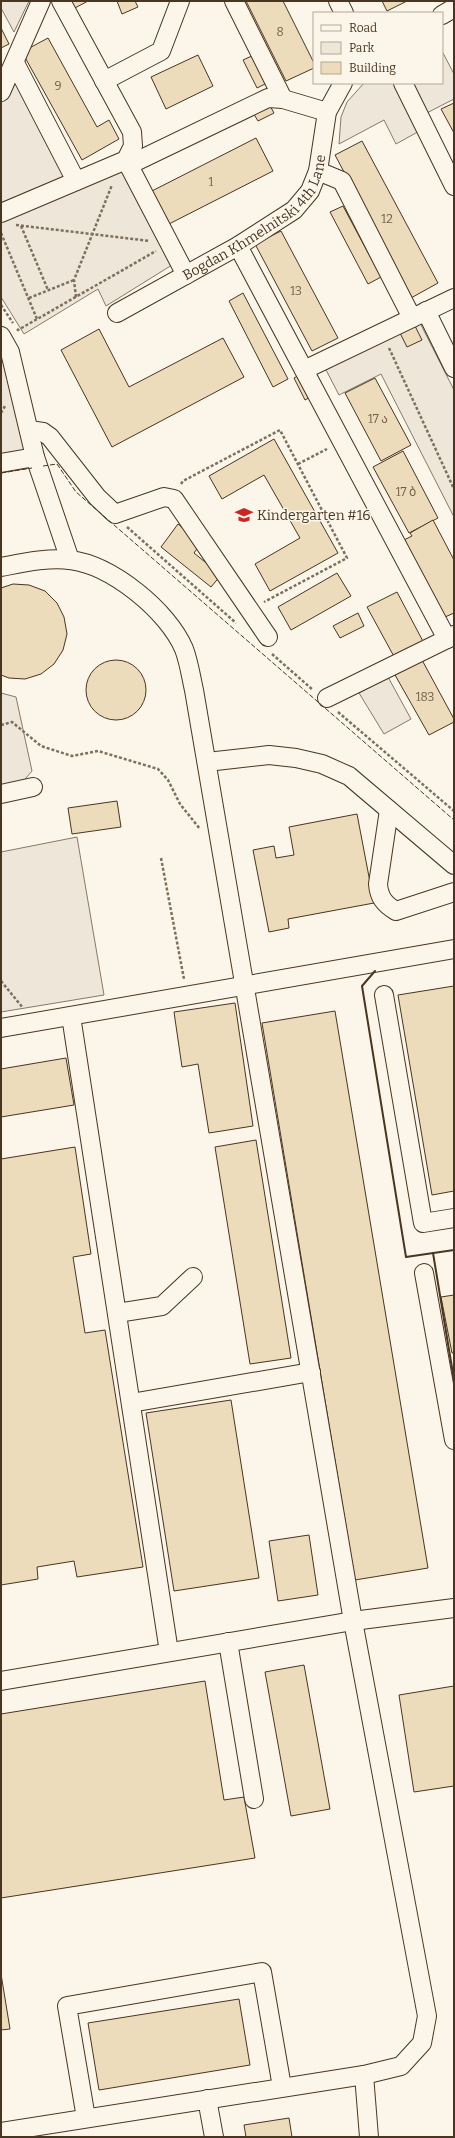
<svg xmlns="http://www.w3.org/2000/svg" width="455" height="2138" font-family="Bitter,'Noto Sans Georgian',serif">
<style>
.green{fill:#ede6d9;stroke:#887966}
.building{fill:#ecdcbc;stroke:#4a3520}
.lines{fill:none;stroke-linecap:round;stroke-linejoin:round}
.minor-casing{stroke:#4a3520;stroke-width:20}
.path{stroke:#7f6f5c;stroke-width:2.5;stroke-dasharray:3 2;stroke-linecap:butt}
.minor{stroke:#fbf6e9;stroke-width:18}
.fence{stroke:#4a3520;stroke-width:1;stroke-dasharray:5 2;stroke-linecap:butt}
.wall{stroke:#4a3520;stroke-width:2}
.labels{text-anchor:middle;stroke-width:3;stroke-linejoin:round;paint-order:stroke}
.number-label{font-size:12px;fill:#725f47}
.street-label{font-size:14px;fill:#4a3520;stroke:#fbf6e9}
.poi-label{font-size:14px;fill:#4a3520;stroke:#fbf6e9;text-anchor:start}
</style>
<rect width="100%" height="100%" fill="#fbf6e9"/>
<g class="green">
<path d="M1 1H29L14 32 1 8Z"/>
<path d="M442 51 454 74V99L417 118 423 129 396 144 384 120 339 144 341 117 347 102 364 83H442Z"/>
<path d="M16 74 71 179 1 209V103Z"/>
<path d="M123 166 172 265 106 306 98 289 24 334 1 297V217Z"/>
<path d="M418 319 454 390V517L381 374 339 395 324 366Z"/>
<path d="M1 348 30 468 1 473Z"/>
<path d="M388 677 411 719 384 734 359 693Z"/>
<path d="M1 693 16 697 32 771 19 786 1 789Z"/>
<path d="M77 837 104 995 1 1012V852Z"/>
</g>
<g class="building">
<path d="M69 1H88L73 9Z"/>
<path d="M117 1H135L138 7 122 14Z"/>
<path d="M246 1H283L314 63V68L286 81Z"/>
<path d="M382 1H407L387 11Z"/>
<path d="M1 28 9 44 1 48Z"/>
<path d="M48 38 97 127 109 120 119 139 82 160 22 52Z"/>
<path d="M256 54 269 82 257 88 243 60Z"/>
<path d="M198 55 213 86 166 109 151 77Z"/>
<path d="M268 102 274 113 258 121 252 111Z"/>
<path d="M454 103V133L441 109Z"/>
<path d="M256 138 273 171 167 225 150 192Z"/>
<path d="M362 141 438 283 411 298 335 155Z"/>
<path d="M343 206 381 277 368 284 330 212Z"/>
<path d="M281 231 338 338 312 351 255 244Z"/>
<path d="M243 293 288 379 273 387 229 301Z"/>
<path d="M415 326 422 340 407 347 400 333Z"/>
<path d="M99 329 129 387 223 338 244 377 112 447 61 350Z"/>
<path d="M303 373 314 395 305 400 294 378Z"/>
<path d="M375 378 411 445 381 461 345 393Z"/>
<path d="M274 439 338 553 270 591 255 564 300 538 264 475 222 499 209 476Z"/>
<path d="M403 451 438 518 409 533 373 467Z"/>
<path d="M433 520 454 560V613L445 617 404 540 412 536 410 533Z"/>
<path d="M178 524 201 543 194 553 221 575 211 587 161 547Z"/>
<path d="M337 573 351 596 291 630 278 607Z"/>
<path d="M13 584 29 585 45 591 57 603 64 617 67 634 63 650 54 664 41 674 25 679 9 678 1 675V588Z"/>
<path d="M397 592 426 647 397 662 367 607Z"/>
<path d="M358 613 364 626 340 638 333 626Z"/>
<circle cx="116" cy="690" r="30"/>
<path d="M422 660 454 719V722L429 735 395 675Z"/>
<path d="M117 801 121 827 72 834 68 808Z"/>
<path d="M357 814 374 903 288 919 289 928 269 932 253 850 274 846 276 858 294 855 289 827Z"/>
<path d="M454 986V1191L432 1195 398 995Z"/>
<path d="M235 1003 253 1126 209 1133 198 1064 182 1067 174 1012Z"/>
<path d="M335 1011 428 1568 355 1580 262 1023Z"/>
<path d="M66 1058 74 1105 1 1117V1069Z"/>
<path d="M256 1140 291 1358 250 1364 215 1147Z"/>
<path d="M75 1147 91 1254 73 1257 85 1333 105 1330 143 1567 77 1577 74 1561 37 1567 38 1579 1 1585V1159Z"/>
<path d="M454 1295V1353H452L441 1297Z"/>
<path d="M231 1400 259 1578 174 1591 146 1413Z"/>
<path d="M309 1535 318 1595 278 1601 269 1541Z"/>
<path d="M304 1665 330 1809 291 1816 265 1672Z"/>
<path d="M205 1681 224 1800 244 1797 255 1858 1 1898V1714Z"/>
<path d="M454 1686V1786L414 1792 399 1695Z"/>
<path d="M1 1974 10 2029 1 2030Z"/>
<path d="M239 1999 250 2065 99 2090 88 2023Z"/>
<path d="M289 2118 292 2137H246L244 2125Z"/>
</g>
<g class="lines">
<g class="minor-casing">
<g id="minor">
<path d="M234 1 283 99"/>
<path d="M338 1 344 13"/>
<path d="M442 15 454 8"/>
<path d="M15 63 76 181"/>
<path d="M104 81 161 51 180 1"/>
<path d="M403 83 454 186"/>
<path d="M1 92 41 1"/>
<path d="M126 160 186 275"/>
<path d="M129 165 268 98 283 99 327 112"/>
<path d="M318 171 342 181 412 318"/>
<path d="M1 213 126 160 133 146 132 132 61 1"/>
<path d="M238 246 447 639 454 635"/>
<path d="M426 311 454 368"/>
<path id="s1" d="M117 313 238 246 294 210 310 191 318 171 327 112 343 83"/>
<path d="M1 336 10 352 35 457 70 560"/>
<path d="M304 370 454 298"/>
<path d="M29 430 43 432 50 437 97 497 115 514 164 497 174 499 268 637"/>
<path d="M1 463 35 457"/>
<path d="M1 567C22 563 49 557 70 560 112 565 168 611 184 649 189 662 191 677 194 690L353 1621 427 2016 422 2043 401 2066 364 2075 1 2132"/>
<path d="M327 698 447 639"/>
<path d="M207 762 269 755 296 758 322 764 349 776 454 865"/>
<path d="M1 794 33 787"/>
<path d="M389 810 378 884C379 897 384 904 396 911L454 892"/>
<path d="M384 995 423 1223 454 1218"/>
<path d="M71 1016 169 1652"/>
<path d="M1 1028 454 949"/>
<path d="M424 1273 454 1440"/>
<path d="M117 1313 162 1306 193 1277"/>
<path d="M131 1403 311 1372"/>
<path d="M228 1642 254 1799"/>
<path d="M1 1681 353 1621 454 1608"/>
<path d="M364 2075 369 2137"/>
<path d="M207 2099 214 2137"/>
<path d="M86 2118 67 2006 262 1972 282 2087"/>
</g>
</g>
<g class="path">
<path d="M16 225 150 241"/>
<path d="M21 226 48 290"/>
<path d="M1 233 37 319"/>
<path d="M76 297 74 280 112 185"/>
<path d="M29 298 74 280"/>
<path d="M1 305 13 323"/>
<path d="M17 329 18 330 156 251"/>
<path d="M389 348 454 489"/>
<path d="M1 413 5 406"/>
<path d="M298 464 327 449"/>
<path d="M181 484 183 481 280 430 347 558 264 602"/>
<path d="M127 527 236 623"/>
<path d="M272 654 313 690"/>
<path d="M338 712 454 811"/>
<path d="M1 725 12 722 41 746 72 756 98 751 158 769 168 780 180 804 200 829"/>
<path d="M161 858 184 979"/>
<path d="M1 981 23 1008"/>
</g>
<use href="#minor" class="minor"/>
<g class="fence">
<path d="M43 466 57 464 76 492 454 820"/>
<path d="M1 473 32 468"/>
</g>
<g class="wall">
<path d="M375 971 362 986 406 1257 454 1250"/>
<path d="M433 1253 454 1380"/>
</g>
</g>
<defs>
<g id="school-bare" transform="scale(1.38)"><path d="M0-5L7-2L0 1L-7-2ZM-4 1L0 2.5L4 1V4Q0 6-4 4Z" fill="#c62828" stroke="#fbf6e9" stroke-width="2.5" paint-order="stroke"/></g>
</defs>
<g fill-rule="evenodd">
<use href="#school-bare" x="244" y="515"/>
</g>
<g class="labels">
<g class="number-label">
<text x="280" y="36">8</text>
<text x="58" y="90">9</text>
<text x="211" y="186">1</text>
<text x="387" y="223">12</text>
<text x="296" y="295">13</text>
<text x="378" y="423">17 ა</text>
<text x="406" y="496">17 ბ</text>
<text x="425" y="701">183</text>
</g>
<g class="street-label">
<text dy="5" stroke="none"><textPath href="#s1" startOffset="172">Bogdan Khmelnitski 4th Lane</textPath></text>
</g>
<g class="poi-label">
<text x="257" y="520">Kindergarten #16</text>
</g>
</g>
<rect width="455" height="2138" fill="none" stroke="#4a3520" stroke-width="4"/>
<rect x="313" y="12" width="130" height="72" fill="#fbf6e9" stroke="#b4a999"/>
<rect x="321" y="25" width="20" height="6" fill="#fbf6e9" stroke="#b4a999"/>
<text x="349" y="32" font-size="12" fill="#4a3520">Road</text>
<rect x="321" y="42" width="20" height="12" fill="#ede6d9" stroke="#b4a999"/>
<text x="349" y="52" font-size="12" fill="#4a3520">Park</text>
<rect x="321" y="62" width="20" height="12" fill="#ecdcbc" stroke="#b4a999"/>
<text x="349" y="72" font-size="12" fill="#4a3520">Building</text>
</svg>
